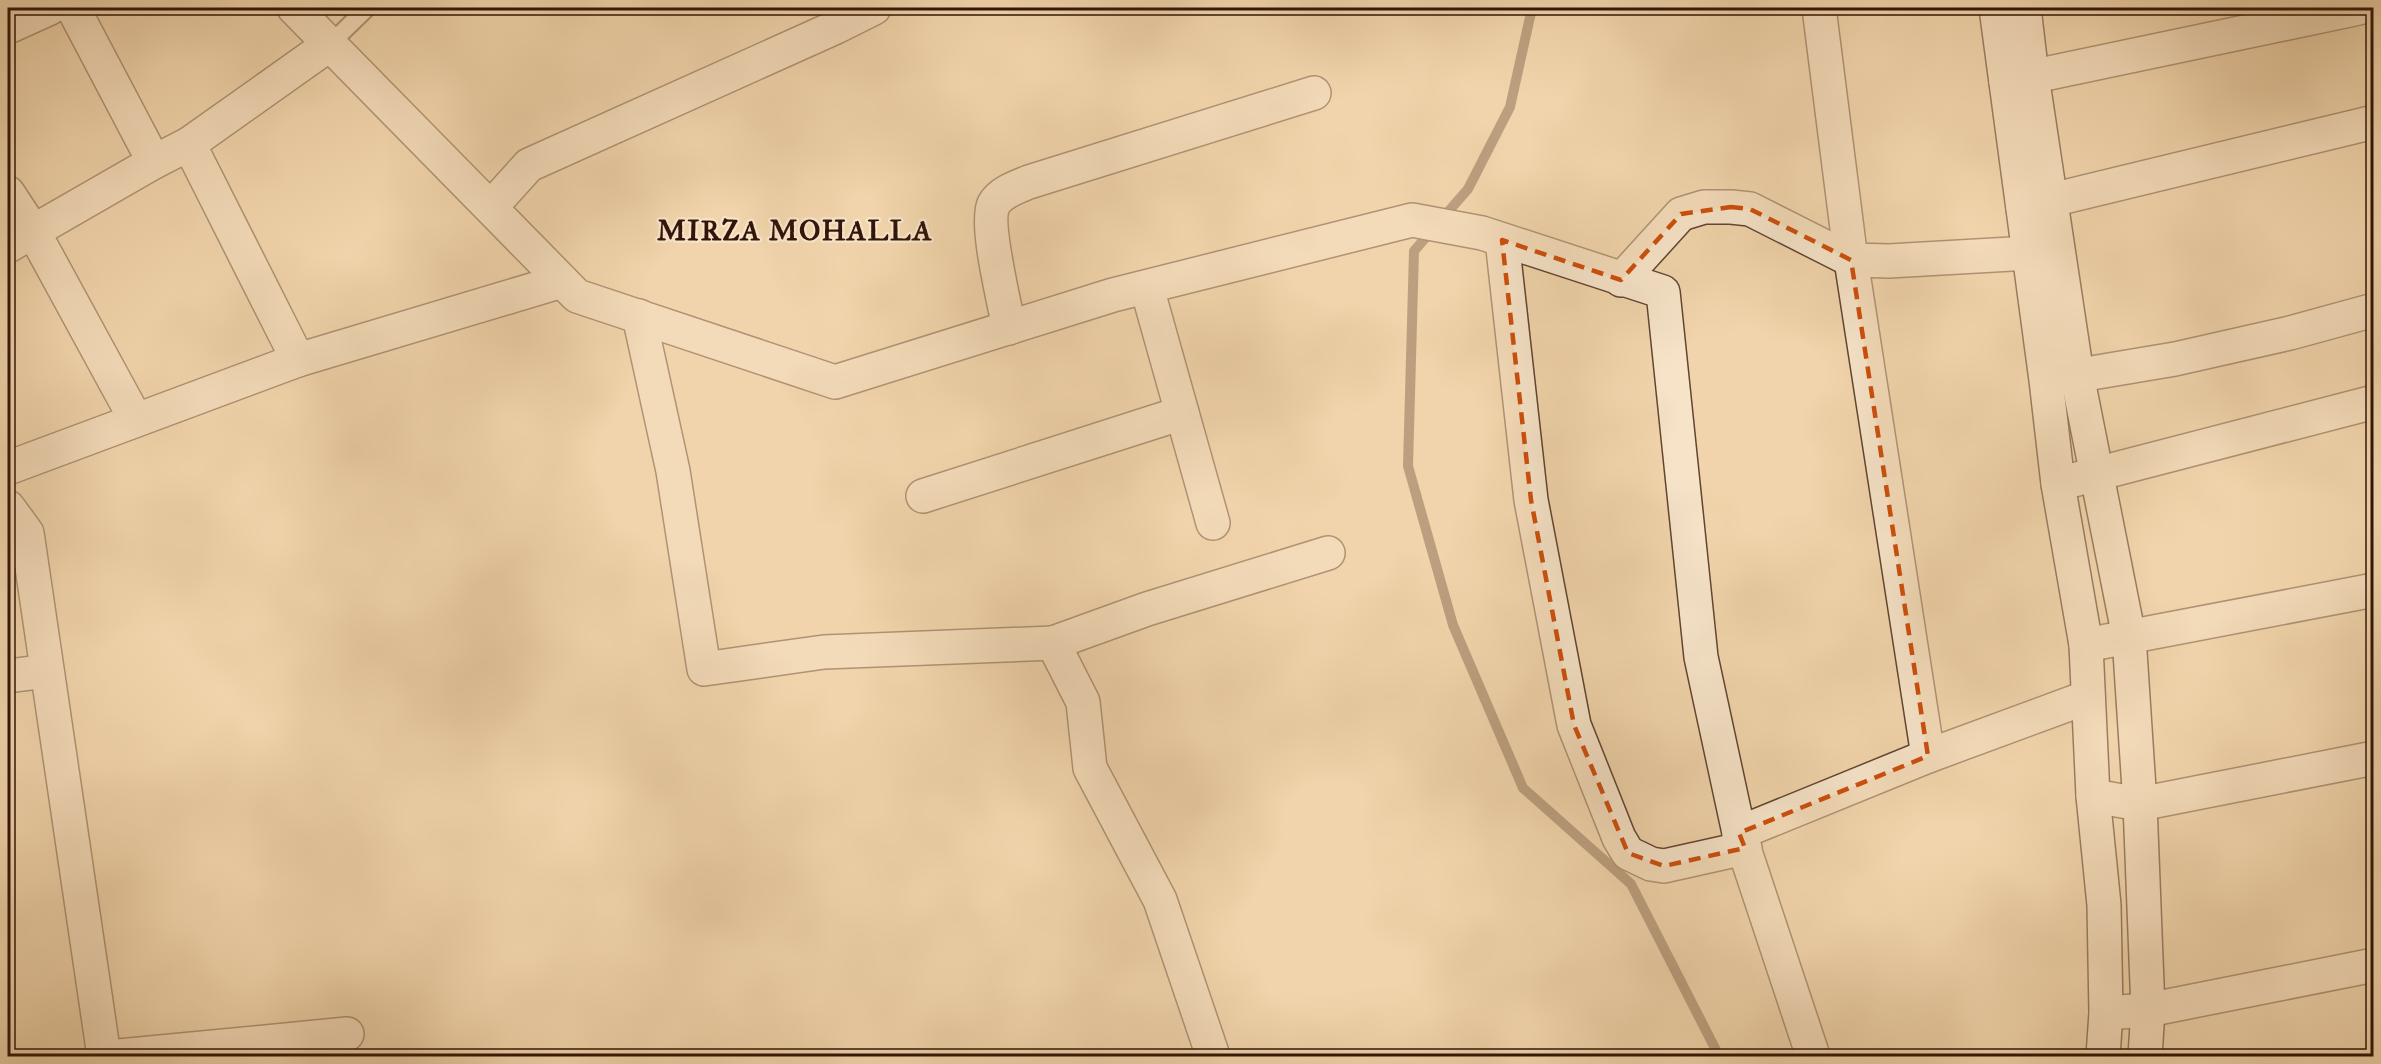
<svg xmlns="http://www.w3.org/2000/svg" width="2381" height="1064" font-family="'IM FELL Great Primer',serif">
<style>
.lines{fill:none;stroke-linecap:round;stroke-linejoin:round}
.stream{stroke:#7d6149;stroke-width:10}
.lane-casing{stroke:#614532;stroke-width:20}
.street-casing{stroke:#614532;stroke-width:36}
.secondary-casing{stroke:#311509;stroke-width:36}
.lane{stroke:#f6e3c8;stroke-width:16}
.street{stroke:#f6e3c8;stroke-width:33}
.secondary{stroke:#f6e3c8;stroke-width:33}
.marked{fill:none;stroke:#cd4f0c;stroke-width:4.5;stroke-dasharray:12 8;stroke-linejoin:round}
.labels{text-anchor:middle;stroke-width:4.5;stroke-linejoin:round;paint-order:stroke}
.district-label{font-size:28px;font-weight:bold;letter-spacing:1.5px;fill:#311509;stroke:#f6e3c8}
</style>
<rect width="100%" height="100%" fill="#f1d4ab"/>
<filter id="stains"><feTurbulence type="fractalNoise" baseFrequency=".00333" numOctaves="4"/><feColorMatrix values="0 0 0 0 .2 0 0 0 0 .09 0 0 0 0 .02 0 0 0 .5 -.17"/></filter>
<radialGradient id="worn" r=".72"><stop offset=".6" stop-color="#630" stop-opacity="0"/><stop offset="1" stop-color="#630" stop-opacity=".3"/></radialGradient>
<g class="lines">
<path class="stream" d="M1532 8 1510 107 1468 189 1414 251 1408 466 1453 625 1523 788 1631 884 1719 1056"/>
<g class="lane-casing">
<path id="lane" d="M330 44 367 8"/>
</g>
<g class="street-casing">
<g id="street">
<path d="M294 8 577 296 835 382 1113 295 1412 220 1482 233 1663 292 1701 657 1739 833"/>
<path d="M1819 8 1851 260 1928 756"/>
<path d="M8 27 50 8"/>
<path d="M2006 82 2359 8"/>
<path d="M189 144 330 44"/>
<path d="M8 193 33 231 136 420"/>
<path d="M491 207 529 165 836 27 874 8"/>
<path d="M2023 207 2374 122"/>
<path d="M1502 240 1531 500 1574 725 1619 838 1628 853 1651 864 1664 866 1745 848"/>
<path d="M8 246 154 162 73 8"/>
<path d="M1621 280 1681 214 1704 207H1731L1750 209 1851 260 1889 261 2029 253"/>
<path d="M1147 288 1213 523"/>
<path d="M639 316 673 471 704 669 824 652 1053 643 1083 702 1090 768 1160 900 1213 1056"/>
<path d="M1009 328C1005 305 984 222 994 204 1001 192 1017 187 1029 182L1314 93"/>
<path d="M298 360 562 281"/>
<path d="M2050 380 2175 359 2290 333 2374 310"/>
<path d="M8 468 298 360 189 144 154 162"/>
<path d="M2058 484 2374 402"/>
<path d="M923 496 1182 413"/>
<path d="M8 507 27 533 104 1056"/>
<path d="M1053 643 1147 609 1328 553"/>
<path d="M2086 645 2374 590"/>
<path d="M8 676 47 671"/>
<path d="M2093 796 2140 804 2374 758"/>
<path d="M2106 1013 2148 1010 2374 965"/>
<path d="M119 1056 347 1034"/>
<path d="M1813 1056 1739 833 1928 756 2088 697"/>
</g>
</g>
<g class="secondary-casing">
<g id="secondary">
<path d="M1996 8 2046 380 2058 484 2086 645 2093 796 2104 905 2106 1013 2103 1056"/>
<path d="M2024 8 2032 76 2077 375 2129 637 2140 804 2148 1010 2145 1056"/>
</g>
</g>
<use href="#lane" class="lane"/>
<use href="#street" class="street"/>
<use href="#secondary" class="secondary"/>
</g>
<path d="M0 0H2381V1064H0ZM1731 207 1750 209 1851 260 1928 756 1739 833 1745 848 1664 866 1628 853 1574 725 1531 500 1502 240 1621 280 1681 214Z" fill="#f1d4ab" fill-opacity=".55" fill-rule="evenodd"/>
<path class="marked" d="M1731 207 1750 209 1851 260 1928 756 1739 833 1745 848 1664 866 1628 853 1574 725 1531 500 1502 240 1621 280 1681 214Z"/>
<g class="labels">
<g class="district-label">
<text x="795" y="240">MIRZA MOHALLA</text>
</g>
</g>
<rect width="2381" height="1064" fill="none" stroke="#f1d4ab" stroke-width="30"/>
<rect x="9" y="9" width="2363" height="1046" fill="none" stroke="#311509" stroke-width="3"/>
<rect x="15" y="15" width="2351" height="1034" fill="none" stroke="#311509" stroke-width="1.5"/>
<rect width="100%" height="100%" filter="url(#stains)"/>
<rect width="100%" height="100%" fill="url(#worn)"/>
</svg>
